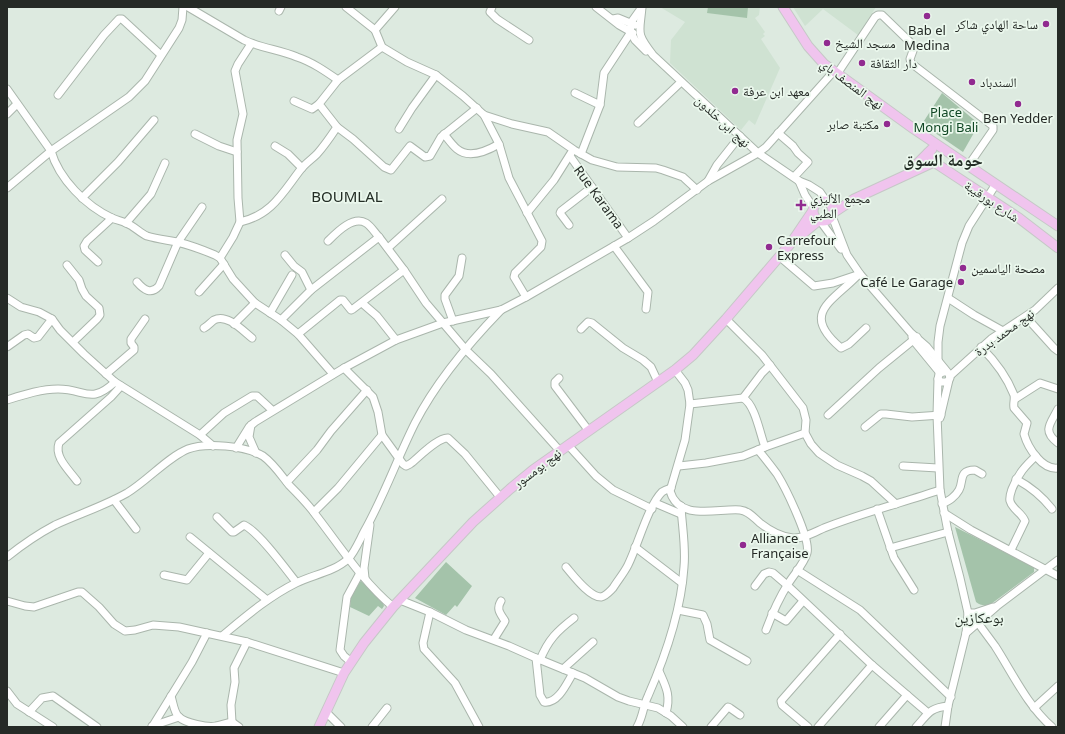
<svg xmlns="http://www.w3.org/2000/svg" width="1065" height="734" font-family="'Noto Sans','Noto Naskh Arabic',sans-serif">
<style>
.built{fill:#cfe2d2}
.green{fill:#a4c3aa}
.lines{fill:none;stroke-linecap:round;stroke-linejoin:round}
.minor-casing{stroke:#aab6ac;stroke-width:9}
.major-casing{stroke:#c6c8c7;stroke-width:11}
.minor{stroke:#fff;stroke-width:7}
.major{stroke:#f0c4ee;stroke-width:9}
.poi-dot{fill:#912a90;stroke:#ebf8ed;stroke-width:1.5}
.labels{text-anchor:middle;stroke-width:3.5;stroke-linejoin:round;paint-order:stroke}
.poi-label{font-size:13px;fill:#252a26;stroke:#ebf8ed;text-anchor:start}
.street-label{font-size:13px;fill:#252a26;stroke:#ebf8ed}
.park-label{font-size:13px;fill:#104724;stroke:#ebf8ed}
.quarter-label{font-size:15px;fill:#232d25;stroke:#ebf8ed}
.district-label{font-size:17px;font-weight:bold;fill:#232d25;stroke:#ebf8ed}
</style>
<rect width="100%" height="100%" fill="#ddeae0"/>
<g class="built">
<path d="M660 7H760L759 15 755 18 765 32 763 34 765 36 761 39 780 68 755 125 749 120 741 130 670 63 671 40 685 22Z"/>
<path d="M793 7H876L858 35 823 9 805 26Z"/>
</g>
<g class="green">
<path d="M708 7H748L747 18 707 13Z"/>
<path d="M942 93 979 124 963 152 922 124Z"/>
<path d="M955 527 1034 567V572L991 604C985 606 981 606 976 602Z"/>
<path d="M446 562 472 586 457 607 455 605 446 615 415 598Z"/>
<path d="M361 581 383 603 384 606 382 609 378 606 369 616 350 607 351 597 360 582Z"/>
</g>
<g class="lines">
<g class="minor-casing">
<g id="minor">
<path d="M188 7 244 40C261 48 280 50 297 57 312 62 325 71 338 80"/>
<path d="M346 7 375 30 382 47 407 62 436 75 463 96 484 115 512 124 548 132 574 150 592 160 617 167 656 168 663 170 683 177 697 190"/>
<path d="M492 7 490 12 497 19 529 40"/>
<path d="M596 7 619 25 633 33"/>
<path d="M642 7C640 33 635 32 653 55L758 153 799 181 809 185 820 192 827 202"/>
<path d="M642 7 632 21 630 31 635 40 646 51"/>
<path d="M279 11 281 7"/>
<path d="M613 19 618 18 635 25"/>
<path d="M375 30 395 7"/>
<path d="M837 74 875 17 878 15H882L912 44 914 48 910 59 911 63 993 126V130L968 166"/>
<path d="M7 89 51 151C59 179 86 206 112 218 116 220 122 221 126 223 134 226 140 233 147 236 157 239 167 240 177 242 190 245 203 250 215 255L220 258 233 279 255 303 281 320 298 334 333 374"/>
<path d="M575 93 600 105"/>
<path d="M58 95 104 35 119 19H122L161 55"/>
<path d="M294 101 312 109 319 104"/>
<path d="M7 114 17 104"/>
<path d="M484 115 499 144 509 178 542 241 541 247 515 273 514 277 526 297"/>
<path d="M638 123 681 82"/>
<path d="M337 127 353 139 384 167 391 170 410 146 425 157 430 156 441 137 477 108"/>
<path d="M399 129 412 108 436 75"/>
<path d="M778 133 793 146 798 153 808 162 794 177"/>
<path d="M195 134 219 146 237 152"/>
<path d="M444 134C448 139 452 145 457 149 469 159 487 151 499 144"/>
<path d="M275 146 288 154 302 168"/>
<path d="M581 154 600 105 604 73 631 32"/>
<path d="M570 156 628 238"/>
<path d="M708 181 717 165 740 136"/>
<path d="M799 181 805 195 813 207"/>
<path d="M7 188 51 151 129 97 145 81 179 28 182 20 183 7"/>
<path d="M82 198 118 162 154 120"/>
<path d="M527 213 554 180 571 153"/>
<path d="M832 216 847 255 860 274"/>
<path d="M240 222C272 215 283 192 301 169 306 163 312 159 317 154 325 145 331 136 337 127L319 104 338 80 382 47"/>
<path d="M821 222 841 249"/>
<path d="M126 223 151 194 165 163"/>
<path d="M569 225 560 213 561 211 592 187"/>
<path d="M328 241C336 233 353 215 366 223 371 226 375 233 379 237"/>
<path d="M614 246 648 292 646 309"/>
<path d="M388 248 442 199"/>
<path d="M285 255 294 266 302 272 311 290"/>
<path d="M779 256 814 286 833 283 860 274 911 333 927 347 949 374 950 378 947 382H941L938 379 939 374 943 372H947"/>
<path d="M220 258 233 237 240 222 238 198 237 140 243 114 235 71 238 64 251 44"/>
<path d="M98 262 85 250 84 246 87 241 112 218"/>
<path d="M67 265 79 280 82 289 86 296 99 308 100 315 97 319 73 342"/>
<path d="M856 277C830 303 801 314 841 348L849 344 866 328"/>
<path d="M137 282C144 290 151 295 159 286L178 242 202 207"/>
<path d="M199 292 224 264"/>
<path d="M7 298 21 307 39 312 52 319 60 330 84 354 115 382 200 435 213 446"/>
<path d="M948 298 974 315 1003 331"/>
<path d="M362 303 377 316 396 340"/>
<path d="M270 313 292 275"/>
<path d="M1026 317 1054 348 1058 351"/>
<path d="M726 319 762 355 803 408 806 420 805 433 811 444 819 453 837 465 862 476 871 481 896 504"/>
<path d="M281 320 311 290 379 237 404 270 426 303 466 350 491 374 560 451"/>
<path d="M453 321 445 299V295L459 276 462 258"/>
<path d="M234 324 255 303"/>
<path d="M204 328C208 326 211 322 214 320 227 313 243 331 252 338"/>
<path d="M581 329 588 322 592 323 623 348 643 360 651 367 658 382"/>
<path d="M298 334 340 300H343L351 310 353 309 404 270"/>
<path d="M912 337 913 340 940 373"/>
<path d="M7 347 24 335 28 334 34 338 38 337 52 319"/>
<path d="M981 347C995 361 1007 377 1014 395 1015 400 1013 403 1014 408L1027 423 1024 434C1028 448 1042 470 1058 468"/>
<path d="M938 362V342L940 326 962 243 969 226 996 184"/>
<path d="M344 368 373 397 378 412 382 435 403 464 406 466 410 464C418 458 438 437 448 438L465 454 500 497"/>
<path d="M675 370 685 383 688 390 690 404 685 440 670 491C679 522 718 508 740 510 749 511 754 518 760 523 769 530 781 537 793 538 803 539 815 532 824 528 862 513 901 503 940 490"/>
<path d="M106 374 134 350V347L131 343V339L145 319"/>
<path d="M950 376 991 339 1035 310 1058 288"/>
<path d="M559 378 555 382V386L589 431"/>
<path d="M938 379 937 415 940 490 948 532 960 578 968 613 966 633 948 706 945 727"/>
<path d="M743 398C755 404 760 434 765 447"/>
<path d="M1015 399 1040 383 1058 389"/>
<path d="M7 400C23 395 41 389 58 389 86 389 90 405 115 382"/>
<path d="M690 404 743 398 762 373 770 365"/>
<path d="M1058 409C1050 424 1042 431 1058 443"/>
<path d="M828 415 879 368 917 337"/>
<path d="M940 418 949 380"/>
<path d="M251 425 249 437 256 453"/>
<path d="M865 427 881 414H886L912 417 941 415"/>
<path d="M200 435 224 413 252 396H257L272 410"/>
<path d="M568 445 596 476 613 490 652 509"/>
<path d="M236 448 249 427 255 422 344 368 396 340 443 323 501 310 526 297 628 238 654 221 708 181 758 153 766 147 834 71"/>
<path d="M758 450C765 458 771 466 777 474 785 487 811 539 807 553 804 564 794 574 788 584 779 598 772 614 766 630"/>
<path d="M679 466 706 463 743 456 765 447 805 433"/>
<path d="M903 466 938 468"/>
<path d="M1016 479C1031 487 1042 496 1052 509"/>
<path d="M77 481C69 470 54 457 59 443L111 397 121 386"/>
<path d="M287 482 317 450 331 431 367 390"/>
<path d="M114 500 136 529"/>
<path d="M655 503 681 514"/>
<path d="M942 504C950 500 955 497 959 490 964 481 958 470 975 470L982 474"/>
<path d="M877 509 894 558 914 590"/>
<path d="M314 512 338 488 382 435"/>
<path d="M944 513 971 530 1058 576"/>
<path d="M217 517 232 532H234L244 525C259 532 285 568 296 582"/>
<path d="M190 537 267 600"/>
<path d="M635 547 682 583"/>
<path d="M890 548 948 532"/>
<path d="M1011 550 1025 521C1022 513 1012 509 1010 501 1009 497 1011 492 1012 489 1018 474 1025 466 1036 456"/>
<path d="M7 557C22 545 38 534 55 525 79 514 104 506 127 493 147 481 168 457 188 449 206 442 246 446 263 456 273 463 281 475 289 485 298 494 308 504 315 514 340 546 362 581 393 607"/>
<path d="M566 567C573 575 589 597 601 597 606 596 610 591 613 588 618 580 624 573 628 565 638 545 648 506 662 492 665 490 668 489 671 488"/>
<path d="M797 570 860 610 951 697"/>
<path d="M164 575 187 580 209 553"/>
<path d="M365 578 364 568 370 525"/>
<path d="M755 586 764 574 769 572 773 573 787 585 872 665 928 713"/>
<path d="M400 600 430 612 466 630 509 646 536 658 585 678 618 697 629 701 658 708 671 716 683 727"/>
<path d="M7 601 25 606 34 607 78 592H82L99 607 114 624 125 631 135 630 153 625 179 627 247 642 344 673"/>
<path d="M678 610 703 615 707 624 710 640 747 661"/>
<path d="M430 612 423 643 424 649 455 683 479 727"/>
<path d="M772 613 786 621 803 601"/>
<path d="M968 613H975L993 607"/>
<path d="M978 623C984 631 989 638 995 646 1013 674 1027 705 1052 727"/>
<path d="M966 633 997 606 1058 560"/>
<path d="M222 636C245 617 268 597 296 583 312 575 334 572 348 559 355 552 360 539 365 530 384 496 397 459 415 423 436 382 469 343 501 310"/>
<path d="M494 639 504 623 505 621C500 613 496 609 501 601"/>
<path d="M536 658 540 695 544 702C558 704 567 683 573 673"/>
<path d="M540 660C548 640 557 631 574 618"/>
<path d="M351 662 344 656 340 650 347 597 360 573"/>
<path d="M563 669 593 642"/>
<path d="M659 671C666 687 671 695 666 713"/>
<path d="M7 691 17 704 53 727"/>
<path d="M171 696C173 702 174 713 179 717 185 723 208 728 216 726 221 725 226 723 232 722L239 727"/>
<path d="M1034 708 1058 686"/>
<path d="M29 712 42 698 53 696 97 727"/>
<path d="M326 712 341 727"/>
<path d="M232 722 231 705 235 682 234 668 247 642"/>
<path d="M152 726 179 717"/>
<path d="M152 727 192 662 207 633"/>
<path d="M372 727 387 708"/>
<path d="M637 727C643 717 643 706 648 696 666 655 681 612 684 567 686 547 682 526 681 506"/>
<path d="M711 727 728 707 730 708 740 715"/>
<path d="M808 727 782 705 781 701 840 634"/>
<path d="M818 727 872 665"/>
<path d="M879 727 907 695"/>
<path d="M916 727C928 714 929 708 948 706"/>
</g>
</g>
<g class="major-casing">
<g id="major">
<path d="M783 7 808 46 824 64 914 129 1058 226"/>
<path d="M928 153 934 162 1019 218 1058 248"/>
<path d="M911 170 932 149"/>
<circle cx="823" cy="211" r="10"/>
<path d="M833 213 854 199 934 162"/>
<path d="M795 240 818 221"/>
<path d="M319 727 344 673 364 643 393 607 473 522 510 489 533 470 675 370 693 355 726 319 791 243 812 212"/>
</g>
</g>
<use href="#minor" class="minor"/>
<use href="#major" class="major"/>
</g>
<g class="poi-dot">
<circle cx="927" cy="16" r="4"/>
<circle cx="1046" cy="24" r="4"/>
<circle cx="827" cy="43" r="4"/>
<circle cx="862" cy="63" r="4"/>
<circle cx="972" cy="82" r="4"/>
<circle cx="735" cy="91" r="4"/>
<circle cx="1018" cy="104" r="4"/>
<circle cx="887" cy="124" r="4"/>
<path d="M799 199h4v4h4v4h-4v4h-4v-4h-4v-4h4z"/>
<circle cx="769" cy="247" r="4"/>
<circle cx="963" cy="268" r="4"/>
<circle cx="961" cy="282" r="4"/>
<circle cx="743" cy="545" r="4"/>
</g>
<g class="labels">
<g class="poi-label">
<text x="1038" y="29" text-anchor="end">ساحة الهادي شاكر</text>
<text x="927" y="35" text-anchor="middle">Bab el<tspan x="927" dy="15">Medina</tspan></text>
<text x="835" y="48">مسجد الشيخ</text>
<text x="870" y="68">دار الثقافة</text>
<text x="980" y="87">السندباد</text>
<text x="743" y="96">معهد ابن عرفة</text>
<text x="1018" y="123" text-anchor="middle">Ben Yedder</text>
<text x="879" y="129" text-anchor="end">مكتبة صابر</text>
<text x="810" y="203">مجمع الأليزي<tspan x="810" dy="15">الطبي</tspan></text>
<text x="777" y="245">Carrefour<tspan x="777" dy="15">Express</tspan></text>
<text x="971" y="273">مصحة الياسمين</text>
<text x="953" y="287" text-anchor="end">Café Le Garage</text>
<text x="751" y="543">Alliance<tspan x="751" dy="15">Française</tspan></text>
</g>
<g class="street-label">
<text transform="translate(852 84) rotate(37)" y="5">نهج المنصف باي</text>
<text transform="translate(723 121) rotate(43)" y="5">نهج ابن خلدون</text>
<text transform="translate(599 197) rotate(54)" y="5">Rue Karama</text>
<text transform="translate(992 201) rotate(34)" y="5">شارع بورقيبة</text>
<text transform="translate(1004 332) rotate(-36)" y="5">نهج محمد بدرة</text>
<text transform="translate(537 468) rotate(-37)" y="5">نهج بومسور</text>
</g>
<g class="park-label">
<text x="946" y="117">Place<tspan x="946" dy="15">Mongi Bali</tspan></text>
</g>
<g class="quarter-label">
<text x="347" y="202">BOUMLAL</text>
<text x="979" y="623">بوعكازين</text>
</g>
<g class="district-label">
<text x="943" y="166">حومة السوق</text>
</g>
</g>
<rect width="1065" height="734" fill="none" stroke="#252a26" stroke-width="16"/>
</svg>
